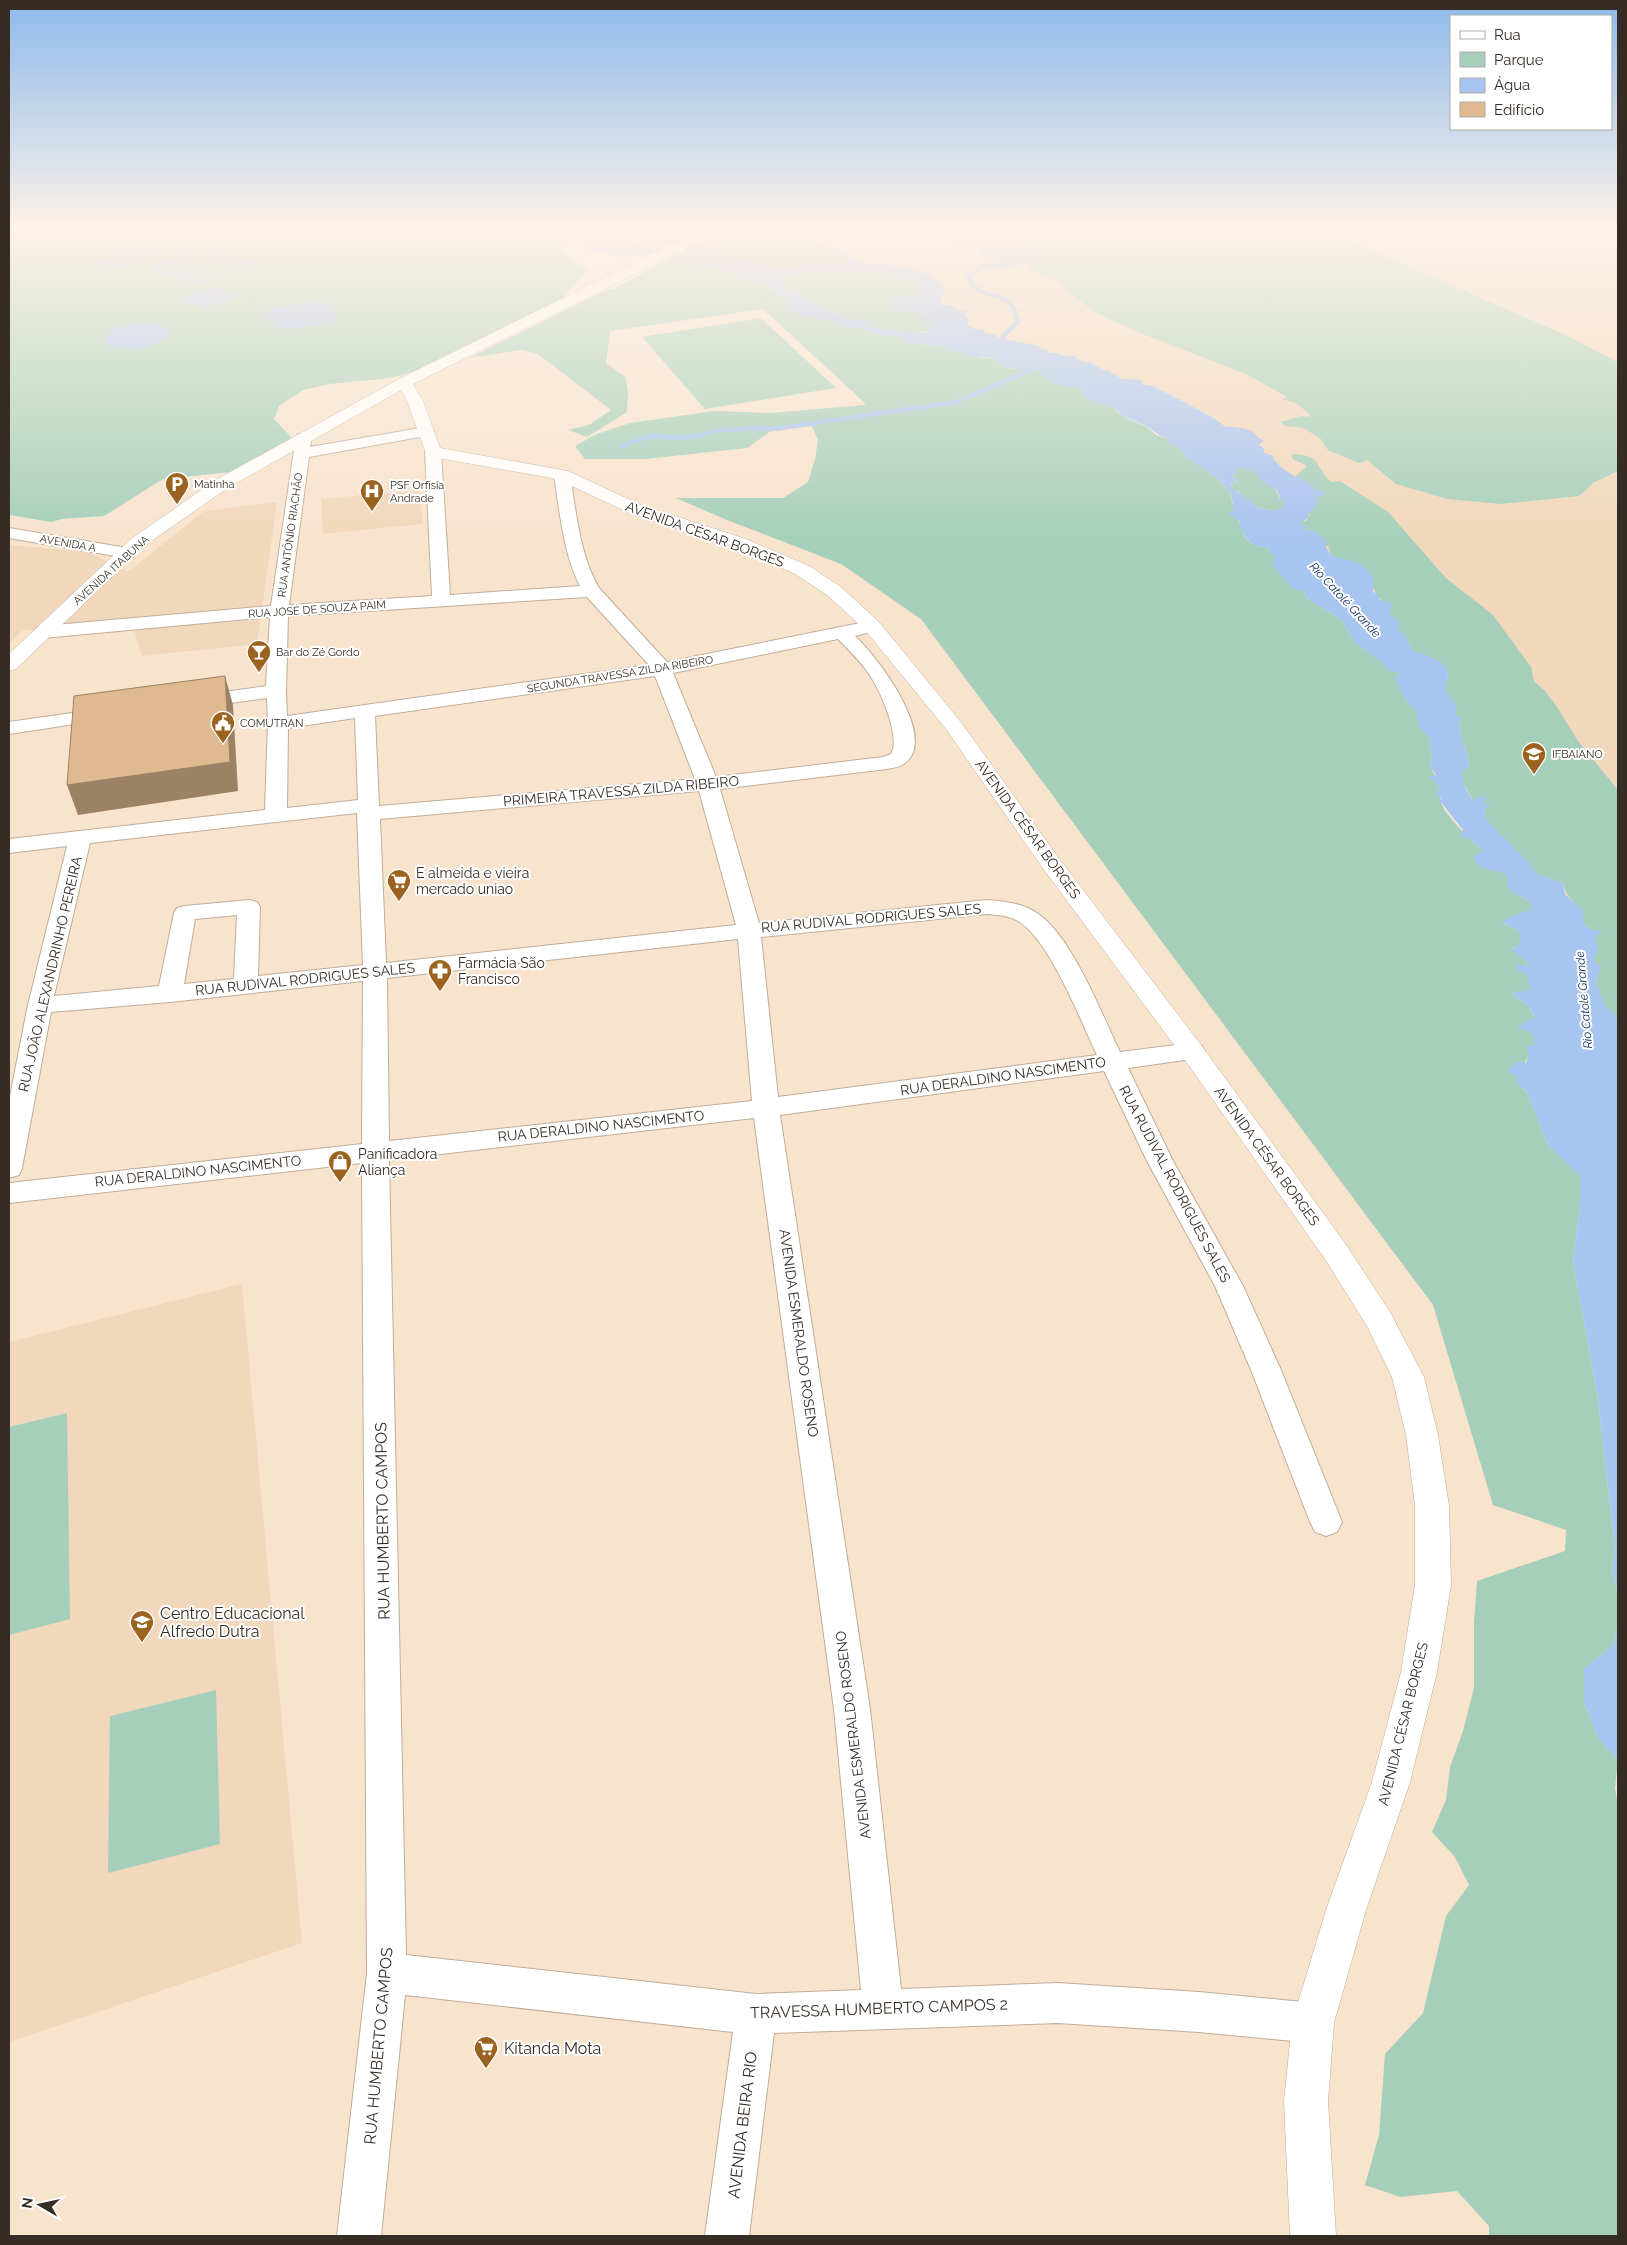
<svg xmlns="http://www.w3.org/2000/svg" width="1627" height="2245" font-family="Raleway,sans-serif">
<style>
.built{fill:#f1d7bb}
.green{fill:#a5cfba}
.water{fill:#a8c4f1;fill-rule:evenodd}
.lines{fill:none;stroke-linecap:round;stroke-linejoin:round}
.stream{stroke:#a8c4f1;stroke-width:4.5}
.river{fill:#a8c4f1;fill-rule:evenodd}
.street-casing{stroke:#c1ad98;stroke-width:2}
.secondary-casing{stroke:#c1ad98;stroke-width:1}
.street{fill:#fff;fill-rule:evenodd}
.secondary{fill:#fff;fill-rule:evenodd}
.shaded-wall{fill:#9c8264}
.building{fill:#dfb98f;stroke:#9c8264}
.labels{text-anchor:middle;stroke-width:4;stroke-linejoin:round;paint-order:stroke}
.far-poi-label{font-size:11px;fill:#352d25;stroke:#fff;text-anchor:start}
.far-street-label{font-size:11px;fill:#352d25;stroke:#fff}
.far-water-label{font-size:12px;font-style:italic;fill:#08285d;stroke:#fff}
.street-label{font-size:14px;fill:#352d25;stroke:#fff}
.poi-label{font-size:14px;fill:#352d25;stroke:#fff;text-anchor:start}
.near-street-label{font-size:16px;fill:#352d25;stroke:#fff}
.near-poi-label{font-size:16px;fill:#352d25;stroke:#fff;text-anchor:start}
</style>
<rect width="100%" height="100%" fill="#f8e3cd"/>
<g class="built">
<path d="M739 229H1618V1271L1460 804 1311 565 1246 443 700 250Z"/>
<path d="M419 490 423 524 323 534 321 499Z"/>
<path d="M277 502 257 644 142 656 134 630H23L9 644V545L88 552 128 572 204 511Z"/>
<path d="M242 1284 302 1943 9 2042V1342Z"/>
</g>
<g class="green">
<path d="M9 229H582L562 249 587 270 557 305 431 367 391 378 329 384 303 390 279 406 274 419 294 440 242 471 163 479 104 516 62 519 51 522 9 515Z"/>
<path d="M1036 229H1323L1561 333 1618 362V471L1593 483 1579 496 1501 504 1447 499 1396 484 1367 460 1359 463 1328 450 1320 438 1303 428 1286 426 1280 422 1302 416 1308 417 1310 414 1295 403 1282 399 1287 397 1246 374 1140 333 1098 314 1069 293 1060 282 1031 270 1027 265 1050 258C1041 246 1024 250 1012 245L1013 242 1010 235 1012 233H1029Z"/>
<path d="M731 233C788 234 813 238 863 267L778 269 740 266 708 245Z"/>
<path d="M665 261 747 274V278L755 279 789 301V304L792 305 790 313 835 322 847 328H860L880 335 898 336 907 342 944 347 952 351 965 352 983 358H995L1011 369 1020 368 1039 372 1055 383 1079 388 1095 403 1114 407 1117 412 1128 419 1147 427 1156 435 1167 438 1178 446 1187 458 1216 477 1230 493C1231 504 1237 510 1239 520 1244 540 1248 546 1270 548L1268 553 1276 554 1277 569 1281 573 1284 578 1304 591 1308 599 1342 620 1356 644 1397 672 1400 677H1395L1408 704 1416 711 1419 726 1430 739 1432 758 1430 766C1437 777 1438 790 1441 802 1444 815 1474 843 1484 852L1480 867 1506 874 1519 896 1532 903 1531 909C1521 915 1511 915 1503 923L1519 931 1522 941 1518 946 1512 948 1528 963 1526 967 1530 990 1514 993 1515 997 1526 1003 1535 1018 1517 1027 1532 1033 1536 1044C1528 1054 1524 1066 1517 1076L1520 1086 1527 1092 1548 1145 1580 1176V1205L1573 1262 1597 1392 1615 1547 1612 1570 1618 1591V1626L1613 1645 1584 1669V1703L1599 1739 1618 1760 1615 1788 1618 1806V2236H1489V2226L1457 2191 1400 2197 1365 2185 1379 2135 1385 2054 1423 2013 1446 1916 1469 1885 1455 1857 1432 1832 1446 1800 1450 1767 1463 1731 1474 1688V1623L1477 1581 1565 1551 1566 1530 1493 1505 1433 1305 921 619 841 564 727 520 676 498H783L808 482 815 459 818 440 812 426 771 431 747 448 645 459H585L575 446 597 434 630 423 714 411 772 413 864 405 865 403 763 309 610 331 606 363 626 377 628 395 627 412 587 437 568 430 589 425 611 410 538 354 522 350 469 358 607 290 616 288Z"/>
<path d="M881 271 908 279 919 286 915 296 894 300 898 308C911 312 931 313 931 330 914 336 886 332 869 325 867 324 864 321 862 320 853 318 844 320 837 312 818 312 797 289 783 289L781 287 783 285 778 278 801 273Z"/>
<path d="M761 318 836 388 705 409 642 337Z"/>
<path d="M1291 454C1323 455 1313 465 1331 482L1340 481 1388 512 1446 578 1493 615 1531 667 1534 681 1546 692 1557 707 1578 741 1618 790V1027L1614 1013 1605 1006 1598 988 1596 981 1601 967 1593 960 1595 931 1584 925C1585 904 1568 905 1563 883L1537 874 1527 861 1487 821 1484 811 1490 805 1486 806 1483 803 1486 798 1473 800 1462 781V771L1469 766C1469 750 1456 735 1460 720H1464L1457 716 1455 710 1457 707 1445 690C1445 685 1448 679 1448 675 1447 660 1424 654 1413 651L1405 636 1395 626 1399 624 1389 612 1391 607C1372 595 1375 587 1365 570L1332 556 1328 547H1333L1325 546 1326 540C1317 534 1307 531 1299 524L1300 521H1306L1310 515 1308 512 1315 500 1325 493C1312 491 1307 480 1295 477L1307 466 1293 459Z"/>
<path d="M1239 468C1243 468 1248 468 1251 469 1260 472 1279 492 1280 500L1285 501V505L1276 511 1258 508 1251 501 1242 498 1240 492 1233 490 1231 483 1238 481 1232 477Z"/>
<path d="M67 1413 70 1619 9 1635V1427Z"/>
<path d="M216 1690 220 1844 108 1873 110 1716Z"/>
</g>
<g class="water">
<path d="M950 229H1036L1029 233H1012L1010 235 1013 238 1012 245 999 247 1035 249 1051 257C1020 270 1009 267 979 255L980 250 985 247 955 244 948 236Z"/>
<path d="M706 240 722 247 725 252H730L741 260 758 264 764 262 775 268H795L799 265C840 264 914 255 944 286L943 296 940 300 942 305H952L956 309 967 312 965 315 969 320 967 325 974 329H982L986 333 996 334 998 338 1040 346 1039 348 1047 350 1049 353H1059L1063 356H1076L1075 358 1086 363 1088 361 1103 370H1110L1111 372 1122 379 1141 380 1143 382 1140 384 1153 386 1212 417 1226 427C1234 426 1248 428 1254 433 1258 437 1258 439 1264 440L1259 445 1264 449V453L1275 456 1272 457C1281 468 1289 474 1301 479 1307 481 1309 485 1315 486L1313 488 1325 493 1316 500C1321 504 1313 510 1309 512V517L1299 524 1305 526 1306 530 1314 531 1326 540 1325 546 1332 556 1358 563 1369 571 1368 573 1373 578V592L1378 594 1380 600 1392 604 1389 612 1400 625 1396 626 1405 636 1413 651C1424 654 1447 660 1448 675 1448 679 1445 685 1445 690L1457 707 1455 710 1457 716 1464 720H1460C1456 735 1469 751 1469 766L1462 772C1462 784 1466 790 1473 800L1483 796 1486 798 1483 803 1486 806 1491 805 1484 811 1487 821 1527 861 1537 874 1563 883 1565 894 1582 910 1585 926 1595 931H1601L1595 940 1598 949 1593 960 1601 967 1596 981 1605 1006 1614 1013 1618 1027V1591L1612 1570 1615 1547 1597 1392 1573 1262 1580 1205V1176L1548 1145 1527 1092 1518 1084 1517 1076 1507 1071 1516 1062 1526 1063 1529 1053 1526 1047 1535 1044 1532 1033 1516 1027 1535 1017 1526 1003 1515 997 1514 992 1530 990 1527 974 1515 969 1519 964 1526 967 1528 963 1511 949 1518 946 1521 941 1519 931 1502 922C1511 915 1521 915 1531 909L1532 903 1509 890 1506 874 1480 867 1474 859 1475 855 1484 852 1469 838H1462L1461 833 1463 830 1440 801 1441 799 1436 793 1439 791 1436 781 1431 780 1429 777 1436 775 1430 766 1432 758 1430 739 1419 726 1416 711 1408 704 1394 677H1400L1397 672 1387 670 1381 661 1356 644 1342 620 1308 599 1304 591 1293 589 1273 565 1276 554H1268L1270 548C1250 546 1247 542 1239 524L1240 521 1229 514 1234 508 1230 493 1224 486 1216 477 1187 458 1178 446 1167 443V438C1156 435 1155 431 1146 426 1135 420 1121 418 1114 407L1095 403 1082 395V390L1079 388C1068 387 1057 385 1048 380 1045 378 1042 373 1039 372 1024 366 1005 374 995 358L967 356 965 352 952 351 944 347 906 342 898 336 880 335 860 328H847L835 322 789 313 791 310 789 308 792 305 789 304V301L755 279 741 277 746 274 665 261ZM881 271 908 279 919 286 915 296 909 298 897 296 894 300 888 299 887 301C895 311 911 312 922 314L923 323 931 325V330L923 333 886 330 870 326 866 321 840 316 837 312C818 312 797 289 783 289L782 287 784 285 780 282 782 280 779 278 801 273ZM1239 468C1262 470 1253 474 1266 484 1273 488 1278 490 1280 497L1277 500 1284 501 1285 505 1276 511 1258 508 1251 501 1243 498V495C1238 490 1231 491 1231 483L1239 480 1232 477Z"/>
<path d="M140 248 162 255 115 270 93 263Z"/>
<path d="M201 248H208L255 261 254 264 199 283 192 284 148 270 150 267ZM203 253 217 258 176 273 162 269ZM227 259 241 264 197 280 184 275Z"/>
<path d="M214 287 239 296 204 308 179 299Z"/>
<path d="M319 301 326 302 338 320 334 322 283 330 275 328 263 312 269 309Z"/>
<path d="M146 322 169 329 170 335C152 350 131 352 108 347L105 340 107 334 117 327Z"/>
<path d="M1618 1626V1760L1599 1739 1584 1703V1669L1613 1645Z"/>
</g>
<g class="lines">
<g class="stream">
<path d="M701 246 731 233 793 236 837 251 863 267"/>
<path d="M998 345 1006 333 1018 322C1011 283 981 306 968 277L984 266H1011"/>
<path d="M621 447 637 440 655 436 674 438 700 436 713 431 755 428 774 429 956 402 1040 366"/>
</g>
<path class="river" d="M582 229H604L601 235 602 239 637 242 670 237V229H692L693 237 709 241C721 259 753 256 766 275L763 280 754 282 745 280 732 271 682 249 627 257 584 249 577 235Z"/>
<g class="street-casing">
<g id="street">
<path d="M426 427 431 429 434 432 431 435 309 457 289 605 432 596 425 452 427 449H439L441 452 450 595 580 586C564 557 559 508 554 475L556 472H568L570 475C576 512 580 556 599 588L667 662 860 623 867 625 869 629 867 633 855 636C876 655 939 737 905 763 901 767 892 768 887 769L720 789 759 923 987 900C1001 901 1020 903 1032 910 1070 930 1101 1013 1120 1052L1192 1043 1201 1045 1205 1051 1201 1057 1192 1059 1128 1068 1173 1161 1243 1286 1281 1370 1342 1522 1337 1532 1326 1536 1315 1532 1310 1522 1251 1370 1215 1286 1147 1161 1104 1071 780 1115 870 1709 901 1989 1058 1983 1199 1992 1313 2003 1327 2009 1333 2023 1327 2037 1313 2043 1199 2032 1058 2023 774 2033 749 2236H705L733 2032 405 1995 381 2236H337L367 1973 362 1163 9 1203V1183L362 1144 363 981 170 1002 51 1012 22 1168 19 1175 9 1178V1101L28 1005 67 846 9 853V839L265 810 268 723 267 698 195 708 188 706 185 702 188 698 195 696 266 686 270 617 43 638 36 636 34 632 36 628 43 626 271 606 296 437 298 434H310L312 437 310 447ZM587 597 649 665 287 716 286 691 288 616ZM838 639C849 650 860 661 869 674 880 690 901 736 891 754L883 757 716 777 673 673ZM655 676 695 779 379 806 375 716ZM355 718 358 800 287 808 288 728ZM699 791 736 925 386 963 380 819ZM357 813 363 965 258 976 260 907 257 902 249 900 185 906 177 908 174 913 159 986 54 996 90 843ZM987 914C996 915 1005 915 1014 919 1047 932 1081 1022 1097 1055L778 1097 761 937ZM237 915 234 979 184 984 195 919ZM738 939 752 1101 389 1141 387 978ZM754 1118 834 1709 861 1990 756 1994 406 1955 389 1160Z"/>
<path d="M9 528 127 548 133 549 136 553 133 557 127 558 9 538Z"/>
<path d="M107 708 114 710 117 714 114 718 9 734V722Z"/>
</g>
</g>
<g class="secondary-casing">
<path id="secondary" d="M703 229H719L718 232 413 384 423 401 440 448 568 471 641 505 746 539 809 566 841 587 879 622 960 721 1058 857 1201 1045 1347 1246 1390 1312 1424 1377 1438 1435 1449 1506 1451 1585 1437 1672 1410 1782 1366 1910 1334 2023 1328 2101 1336 2236H1290L1284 2101 1292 2023 1326 1910 1372 1782 1401 1672 1415 1585V1506L1406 1435 1392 1377 1367 1326 1327 1262 1183 1057 1042 867 946 729 865 630 827 595 795 574 734 547 629 513 557 479 427 456 407 401 401 390 226 489 143 547 16 669 9 671V654L131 539 214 481 399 379Z"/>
</g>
<use href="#street" class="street"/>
<use href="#secondary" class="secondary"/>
</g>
<path class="shaded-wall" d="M225 676 233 705 238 791 78 815 67 785Z"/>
<path class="building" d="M225 676 230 762 67 785 74 696Z"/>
<linearGradient id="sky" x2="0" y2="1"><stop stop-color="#8ebaec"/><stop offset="0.42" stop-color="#fcf2e8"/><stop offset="1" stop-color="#fcf2e8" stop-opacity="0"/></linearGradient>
<rect width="1627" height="543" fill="url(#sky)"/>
<defs>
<g id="parking-pin" transform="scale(1.25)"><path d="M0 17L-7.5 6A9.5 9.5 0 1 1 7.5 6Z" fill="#9b631f" stroke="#fff"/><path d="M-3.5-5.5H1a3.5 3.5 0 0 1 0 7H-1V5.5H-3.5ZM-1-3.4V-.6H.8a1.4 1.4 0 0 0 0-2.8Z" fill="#fff"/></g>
<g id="hospital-pin" transform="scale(1.25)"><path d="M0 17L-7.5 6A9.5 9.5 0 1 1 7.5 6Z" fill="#9b631f" stroke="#fff"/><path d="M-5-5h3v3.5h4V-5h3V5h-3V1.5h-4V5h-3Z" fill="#fff"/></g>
<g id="bar-pin" transform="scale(1.25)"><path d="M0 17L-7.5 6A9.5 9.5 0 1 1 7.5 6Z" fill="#9b631f" stroke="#fff"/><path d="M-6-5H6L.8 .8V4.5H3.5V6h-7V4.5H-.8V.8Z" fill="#fff"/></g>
<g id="civic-pin" transform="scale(1.25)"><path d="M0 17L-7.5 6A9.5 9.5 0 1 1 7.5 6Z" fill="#9b631f" stroke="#fff"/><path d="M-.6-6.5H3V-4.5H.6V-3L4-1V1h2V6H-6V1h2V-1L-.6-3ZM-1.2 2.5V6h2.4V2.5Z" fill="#fff"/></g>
<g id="school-pin" transform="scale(1.25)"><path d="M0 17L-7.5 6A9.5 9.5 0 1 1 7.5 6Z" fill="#9b631f" stroke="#fff"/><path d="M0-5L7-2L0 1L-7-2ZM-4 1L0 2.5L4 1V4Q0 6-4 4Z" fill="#fff"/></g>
<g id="supermarket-pin" transform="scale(1.25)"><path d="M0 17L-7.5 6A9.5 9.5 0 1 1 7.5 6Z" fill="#9b631f" stroke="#fff"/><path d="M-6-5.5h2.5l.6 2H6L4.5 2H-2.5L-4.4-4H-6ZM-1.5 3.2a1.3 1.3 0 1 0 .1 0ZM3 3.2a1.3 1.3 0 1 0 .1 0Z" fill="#fff"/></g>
<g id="pharmacy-pin" transform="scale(1.25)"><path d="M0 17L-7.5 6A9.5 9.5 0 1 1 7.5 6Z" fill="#9b631f" stroke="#fff"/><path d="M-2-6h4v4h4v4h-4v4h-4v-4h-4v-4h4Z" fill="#fff"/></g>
<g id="shop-pin" transform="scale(1.25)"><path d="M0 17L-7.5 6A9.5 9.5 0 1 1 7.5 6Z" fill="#9b631f" stroke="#fff"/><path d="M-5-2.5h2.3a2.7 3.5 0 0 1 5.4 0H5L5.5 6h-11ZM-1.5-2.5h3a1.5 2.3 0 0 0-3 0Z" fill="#fff"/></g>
</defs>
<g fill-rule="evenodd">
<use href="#parking-pin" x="177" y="484"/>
<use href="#hospital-pin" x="372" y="491"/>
<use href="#bar-pin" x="259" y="652"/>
<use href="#civic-pin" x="223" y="723"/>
<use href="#school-pin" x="1534" y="754"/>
<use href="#supermarket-pin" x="399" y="881"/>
<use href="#pharmacy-pin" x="440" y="971"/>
<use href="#shop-pin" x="340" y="1162"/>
<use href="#school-pin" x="142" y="1622"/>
<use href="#supermarket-pin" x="486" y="2048"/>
</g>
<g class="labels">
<g class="far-poi-label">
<text x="194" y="488">Matinha</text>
<text x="390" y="489">PSF Orfísia<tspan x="390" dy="13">Andrade</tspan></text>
<text x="276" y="656">Bar do Zé Gordo</text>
<text x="240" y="727">COMUTRAN</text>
<text x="1552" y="758">IFBAIANO</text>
</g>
<g class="far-street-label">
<text transform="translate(290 535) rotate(-82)" y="4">RUA ANTÔNIO RIACHÃO</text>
<text transform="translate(68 543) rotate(10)" y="4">AVENIDA A</text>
<text transform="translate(111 570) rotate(-42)" y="4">AVENIDA ITABUNA</text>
<text transform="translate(317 609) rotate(-4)" y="4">RUA JOSÉ DE SOUZA PAIM</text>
<text transform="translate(620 674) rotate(-9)" y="4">SEGUNDA TRAVESSA ZILDA RIBEIRO</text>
</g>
<g class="far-water-label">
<text transform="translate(1345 600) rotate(47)" y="4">Rio Catolé Grande</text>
<text transform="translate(1584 1000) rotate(-95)" y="4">Rio Catolé Grande</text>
</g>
<g class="street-label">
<text transform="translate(705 534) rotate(20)" y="5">AVENIDA CÉSAR BORGES</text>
<text transform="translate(621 791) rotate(-5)" y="5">PRIMEIRA TRAVESSA ZILDA RIBEIRO</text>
<text transform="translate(1028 829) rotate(54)" y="5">AVENIDA CÉSAR BORGES</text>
<text transform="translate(871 918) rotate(-5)" y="5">RUA RUDIVAL RODRIGUES SALES</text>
<text transform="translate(50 974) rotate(-77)" y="5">RUA JOÃO ALEXANDRINHO PEREIRA</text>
<text transform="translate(305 979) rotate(-6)" y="5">RUA RUDIVAL RODRIGUES SALES</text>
<text transform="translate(1003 1076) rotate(-8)" y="5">RUA DERALDINO NASCIMENTO</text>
<text transform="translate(601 1126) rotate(-6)" y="5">RUA DERALDINO NASCIMENTO</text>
<text transform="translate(1267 1156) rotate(54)" y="5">AVENIDA CÉSAR BORGES</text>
<text transform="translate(198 1171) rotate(-6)" y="5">RUA DERALDINO NASCIMENTO</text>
<text transform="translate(1175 1184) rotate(62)" y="5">RUA RUDIVAL RODRIGUES SALES</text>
<text transform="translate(799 1333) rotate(82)" y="5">AVENIDA ESMERALDO ROSENO</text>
<text transform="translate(1403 1724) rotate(-76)" y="5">AVENIDA CÉSAR BORGES</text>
<text transform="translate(853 1735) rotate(-97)" y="5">AVENIDA ESMERALDO ROSENO</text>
</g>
<g class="poi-label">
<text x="416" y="878">E almeida e vieira<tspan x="416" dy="16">mercado uniao</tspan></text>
<text x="458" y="968">Farmácia São<tspan x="458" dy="16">Francisco</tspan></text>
<text x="358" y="1159">Panificadora<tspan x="358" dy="16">Aliança</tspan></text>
</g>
<g class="near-street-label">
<text transform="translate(382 1521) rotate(-91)" y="6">RUA HUMBERTO CAMPOS</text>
<text transform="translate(879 2008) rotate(-2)" y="6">TRAVESSA HUMBERTO CAMPOS 2</text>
<text transform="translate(378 2046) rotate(-85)" y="6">RUA HUMBERTO CAMPOS</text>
<text transform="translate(742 2125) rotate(-83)" y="6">AVENIDA BEIRA RIO</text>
</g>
<g class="near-poi-label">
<text x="160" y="1619">Centro Educacional<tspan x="160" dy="18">Alfredo Dutra</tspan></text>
<text x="504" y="2054">Kitanda Mota</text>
</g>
</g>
<rect width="1627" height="2245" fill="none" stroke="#352d25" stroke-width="20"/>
<rect x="1450" y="15" width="162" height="115" fill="#ffffff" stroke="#aeaba8"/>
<rect x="1460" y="31" width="25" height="8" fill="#ffffff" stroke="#aeaba8"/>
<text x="1494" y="40" font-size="15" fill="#352d25">Rua</text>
<rect x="1460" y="52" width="25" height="15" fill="#a5cfba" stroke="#aeaba8"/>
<text x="1494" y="65" font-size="15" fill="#352d25">Parque</text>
<rect x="1460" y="78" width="25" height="15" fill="#a8c4f1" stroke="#aeaba8"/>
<text x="1494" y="90" font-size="15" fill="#352d25">Água</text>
<rect x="1460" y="102" width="25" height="15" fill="#dfb98f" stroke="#aeaba8"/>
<text x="1494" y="115" font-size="15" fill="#352d25">Edifício</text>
<g transform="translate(40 2205) rotate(279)" stroke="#ffffff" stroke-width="4" paint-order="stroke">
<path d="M0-4L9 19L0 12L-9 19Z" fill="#352d25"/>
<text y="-8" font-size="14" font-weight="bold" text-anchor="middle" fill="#352d25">N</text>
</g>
</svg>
